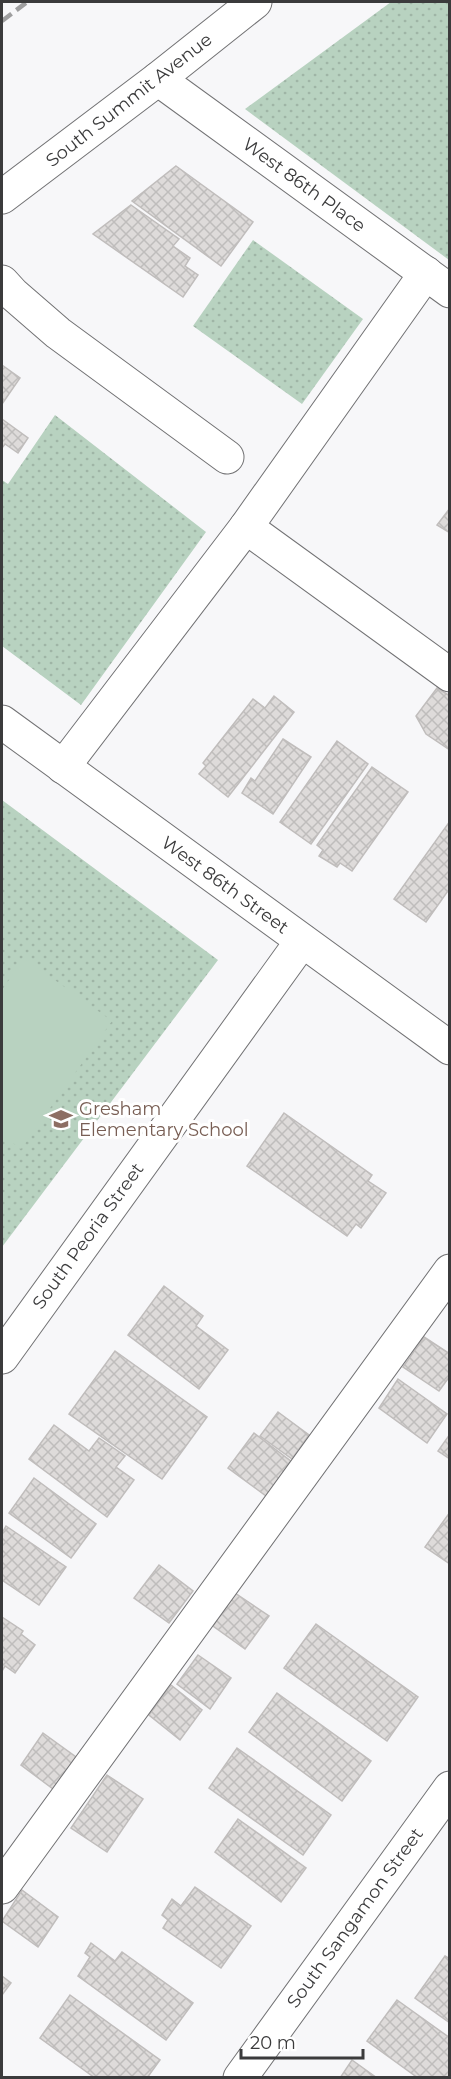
<svg xmlns="http://www.w3.org/2000/svg" width="451" height="2079" font-family="Montserrat,sans-serif">
<style>
.green{fill:url(#green-dots)}
.pitch{fill:#b8d2c0}
.building{fill:url(#building-cross-hatch);stroke:#c0bdbc;stroke-width:1.5}
.lines{fill:none;stroke-linecap:round;stroke-linejoin:round}
.minor-casing{stroke:#727274;stroke-width:35}
.major-casing{stroke:#727274;stroke-width:35}
.minor{stroke:#fff;stroke-width:33}
.major{stroke:#fff;stroke-width:33}
.rail{stroke:#9e9e9f;stroke-width:4.5;stroke-dasharray:12 6;stroke-linecap:butt}
.labels{text-anchor:middle;stroke-width:6;stroke-linejoin:round;paint-order:stroke}
.street-label{font-size:18px;fill:#3b3b3c;stroke:#fff}
.education-label{font-size:18px;fill:#785e54;stroke:#fff;text-anchor:start}
</style>
<defs>
<pattern id="green-dots" width="8" height="8" patternUnits="userSpaceOnUse" patternTransform="scale(1.5)"><rect width="8" height="8" fill="#b8d2c0"/><path d="M2 2h.1M6 6h.1" fill="none" stroke="#9fb5a6" stroke-width="1.8" stroke-linecap="round"/></pattern>
<pattern id="building-cross-hatch" width="8" height="8" patternUnits="userSpaceOnUse" patternTransform="scale(1.5)"><rect width="8" height="8" fill="#dedbda"/><path d="M0 0l8 8M0 8l8-8" fill="none" stroke="#bfbdbc"/></pattern>
</defs>
<rect width="100%" height="100%" fill="#f7f7f9"/>
<g class="green">
<path d="M391 2H449V260L245 109Z"/>
<path d="M253 240 363 319 302 404 193 326Z"/>
<path d="M55 415 206 532 81 705 2 646V480L8 484Z"/>
<path d="M2 800 218 960 2 1247Z"/>
</g>
<path class="pitch" d="M24 958 112 1021 21 1149 2 1135V990Z"/>
<g class="building">
<path d="M176 166 253 222 221 266 132 201Z"/>
<path d="M131 205 179 239 173 246 190 258 185 266 198 275 183 297 93 234Z"/>
<path d="M2 365 20 378 2 404Z"/>
<path d="M2 419 28 438 18 453 5 444 2 448Z"/>
<path d="M450 508V533L437 525Z"/>
<path d="M437 688 450 696V750L426 734 416 716Z"/>
<path d="M274 696 294 712 228 797 199 774 206 766 203 763 253 699 265 708Z"/>
<path d="M283 739 311 757 273 814 242 793 251 778 255 781Z"/>
<path d="M337 741 368 764 311 844 280 822Z"/>
<path d="M372 767 408 792 352 871 340 863 337 867 319 856 323 850 317 845Z"/>
<path d="M450 821V888L426 922 394 899Z"/>
<path d="M284 1113 372 1175 368 1181 386 1193 361 1228 356 1224 347 1236 247 1166Z"/>
<path d="M164 1286 203 1316 196 1326 228 1350 199 1389 128 1335Z"/>
<path d="M424 1337 450 1354V1376L439 1391 403 1367Z"/>
<path d="M115 1351 207 1417 162 1479 69 1414Z"/>
<path d="M398 1379 447 1414 427 1443 379 1408Z"/>
<path d="M278 1412 309 1435 292 1459 260 1436Z"/>
<path d="M54 1425 89 1451 99 1438 125 1456 116 1467 134 1480 107 1517 29 1459Z"/>
<path d="M254 1433 292 1462 266 1496 228 1468Z"/>
<path d="M450 1434V1459L438 1451Z"/>
<path d="M34 1478 96 1524 71 1558 9 1513Z"/>
<path d="M450 1512V1564L425 1547Z"/>
<path d="M6 1526 66 1567 39 1605 2 1580V1533Z"/>
<path d="M159 1565 193 1591 169 1623 134 1598Z"/>
<path d="M235 1593 269 1616 245 1649 213 1626Z"/>
<path d="M2 1617 23 1631 21 1634 35 1645 15 1673 5 1666 2 1671Z"/>
<path d="M316 1624 418 1697 387 1741 284 1668Z"/>
<path d="M198 1655 231 1678 210 1709 177 1684Z"/>
<path d="M171 1685 202 1710 180 1740 149 1715Z"/>
<path d="M277 1693 371 1761 342 1801 249 1732Z"/>
<path d="M43 1733 76 1757 53 1789 21 1765Z"/>
<path d="M237 1748 331 1815 303 1855 209 1788Z"/>
<path d="M107 1775 143 1799 107 1852 71 1828Z"/>
<path d="M238 1819 306 1868 281 1902 215 1852Z"/>
<path d="M195 1887 251 1926 221 1968 163 1928 168 1920 162 1915 172 1899 181 1906Z"/>
<path d="M22 1890 58 1917 38 1947 2 1921Z"/>
<path d="M91 1943 115 1961 122 1952 193 2003 166 2040 78 1976 90 1957 85 1953Z"/>
<path d="M445 1956 450 1959V2023L415 1998Z"/>
<path d="M2 1976 11 1983 2 1995Z"/>
<path d="M70 1995 160 2060 147 2078H95L40 2038Z"/>
<path d="M397 2000 450 2038V2078H418L367 2041Z"/>
<path d="M352 2060 377 2078H340Z"/>
</g>
<g class="lines">
<g class="minor-casing">
<g id="minor">
<path d="M158 79 450 291"/>
<path d="M2 282 13 294 58 333 227 457"/>
<path d="M246 527 450 675"/>
<path d="M2 722 450 1048"/>
<path d="M63 767 246 527 426 273"/>
<path d="M2 1357 302 941"/>
<path d="M2 1887 450 1271"/>
<path d="M240 2078 450 1788"/>
</g>
</g>
<g class="major-casing">
<path id="major" d="M2 197 158 79 255 2"/>
</g>
<use href="#minor" class="minor"/>
<use href="#major" class="major"/>
<path class="rail" d="M2 21 27 2"/>
</g>
<defs>
<g id="school-bare" transform="scale(1.8)"><path d="M0-5L7-2L0 1L-7-2ZM-4 1L0 2.5L4 1V4Q0 6-4 4Z" fill="#8d6e63" stroke="#fff" stroke-width="2.5" paint-order="stroke"/></g>
</defs>
<g fill-rule="evenodd">
<use href="#school-bare" x="61" y="1119"/>
</g>
<g class="labels">
<g class="street-label">
<text transform="translate(129 100) rotate(-38)" y="6">South Summit Avenue</text>
<text transform="translate(304 185) rotate(36)" y="6">West 86th Place</text>
<text transform="translate(225 885) rotate(36)" y="6">West 86th Street</text>
<text transform="translate(88 1236) rotate(-54)" y="6">South Peoria Street</text>
<text transform="translate(355 1918) rotate(-54)" y="6">South Sangamon Street</text>
</g>
<g class="education-label">
<text x="79" y="1115">Gresham<tspan x="79" dy="21">Elementary School</tspan></text>
</g>
</g>
<rect width="451" height="2079" fill="none" stroke="#3b3b3c" stroke-width="6"/>
<path d="M241 2049v9h122v-9" fill="none" stroke="#3b3b3c" stroke-width="3"/>
<text x="250" y="2049" font-size="18" fill="#3b3b3c" stroke="#ffffff" stroke-width="4.5" paint-order="stroke">20 m</text>
</svg>
